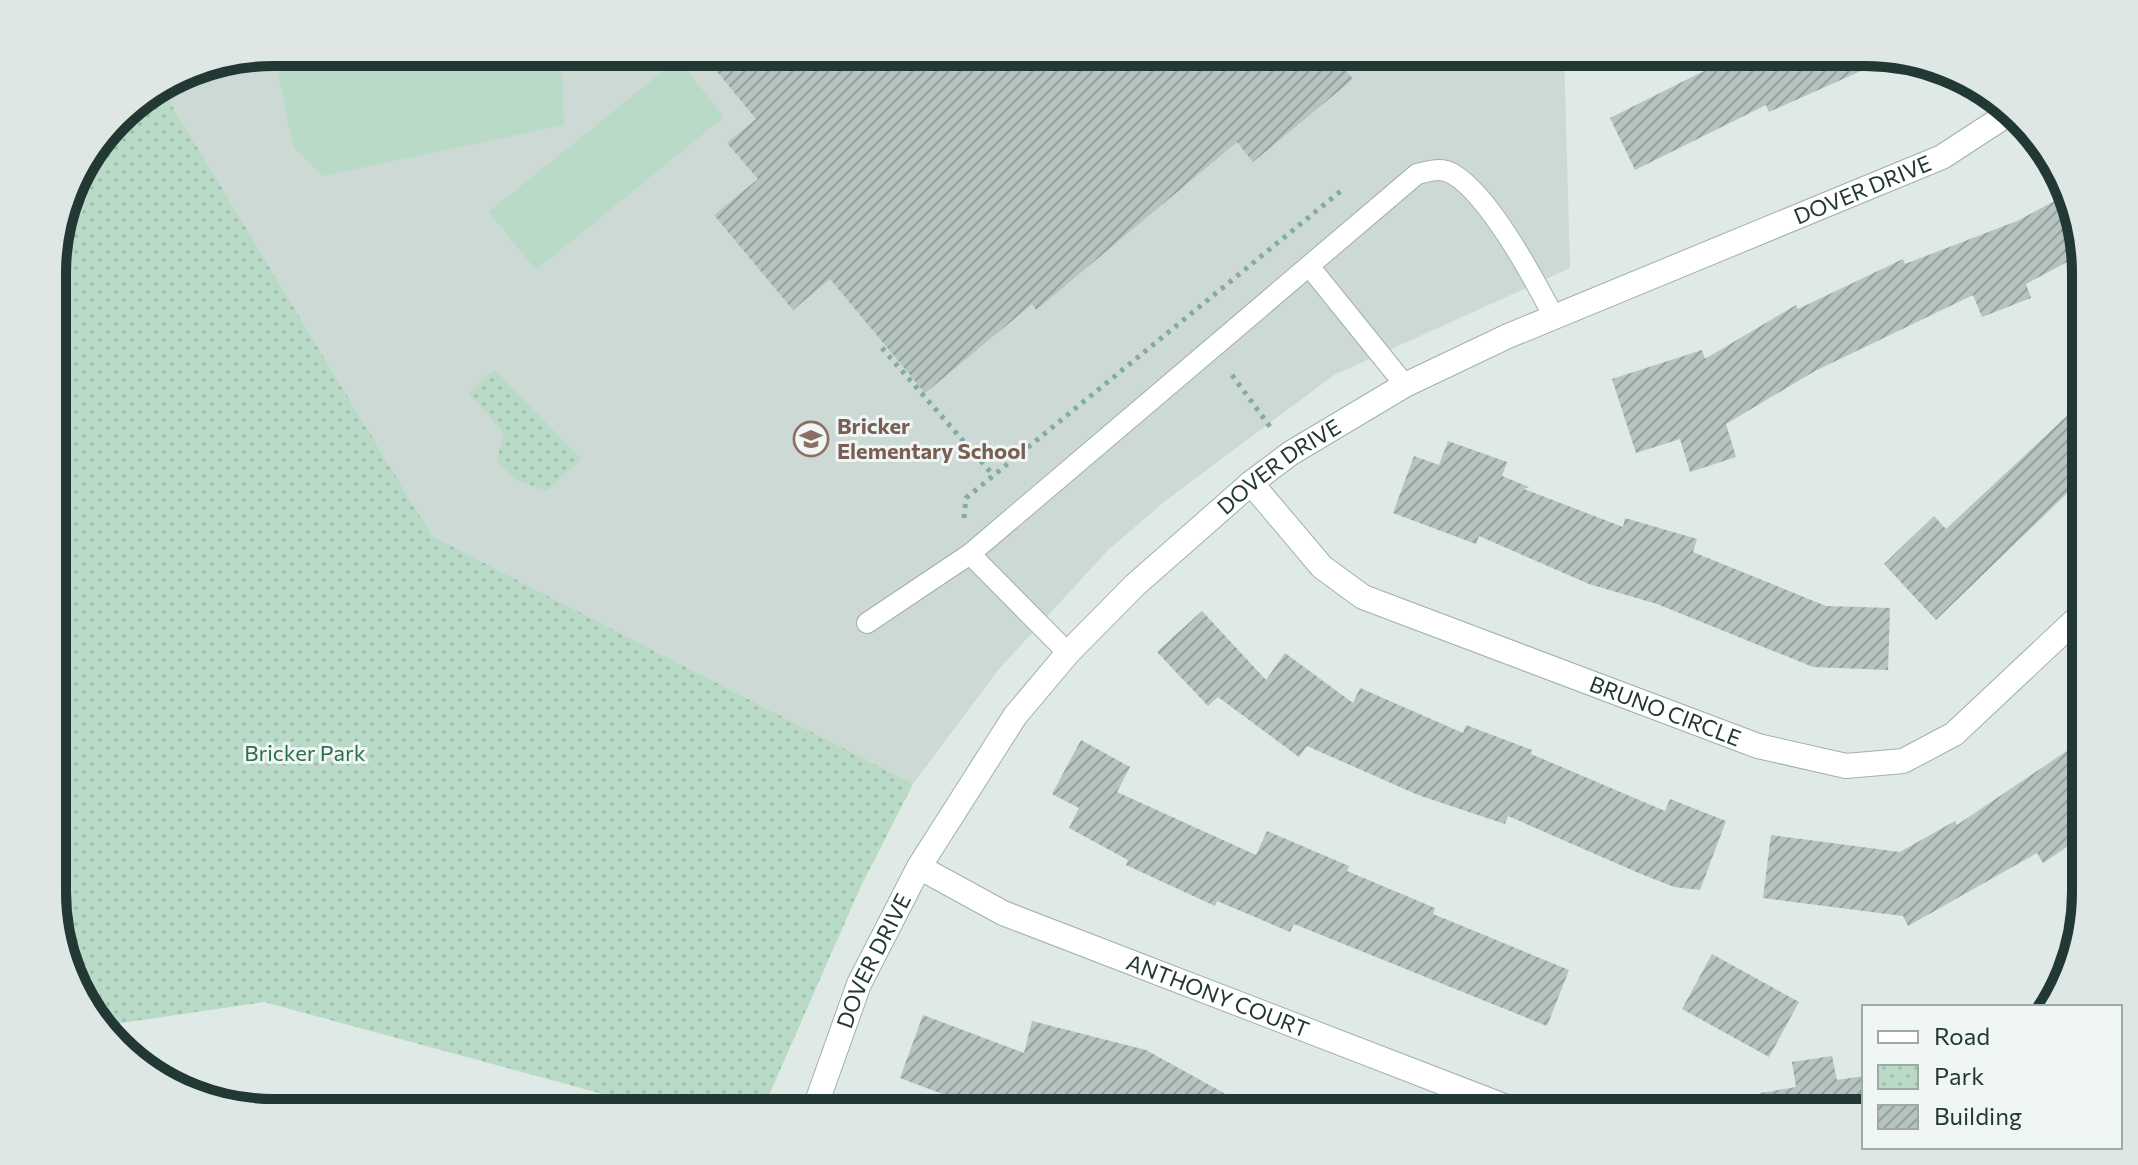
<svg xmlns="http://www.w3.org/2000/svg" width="2138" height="1165" font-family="Commissioner,sans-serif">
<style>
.built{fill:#cdd9d5}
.park{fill:url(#park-dots)}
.pitch{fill:#b9dac6}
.building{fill:url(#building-hatch)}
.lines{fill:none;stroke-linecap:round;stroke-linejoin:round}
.service-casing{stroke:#a2b0ad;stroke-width:22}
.minor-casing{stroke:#a2b0ad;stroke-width:26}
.path{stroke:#81aba4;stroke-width:5;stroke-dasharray:4 6;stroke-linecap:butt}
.service{stroke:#fff;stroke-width:20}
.minor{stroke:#fff;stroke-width:24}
.labels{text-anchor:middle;stroke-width:6;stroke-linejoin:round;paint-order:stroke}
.street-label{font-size:22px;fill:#213835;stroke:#eff6f4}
.education-label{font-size:22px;font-weight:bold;fill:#785e54;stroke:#eff6f4;text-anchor:start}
.park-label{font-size:22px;fill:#2e6c4f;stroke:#eff6f4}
.rim{fill:none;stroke:#213835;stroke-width:10}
</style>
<defs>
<pattern id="park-dots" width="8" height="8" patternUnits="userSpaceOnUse" patternTransform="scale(2)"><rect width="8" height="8" fill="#b9dac6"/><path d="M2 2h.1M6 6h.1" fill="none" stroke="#9fbcab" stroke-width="1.8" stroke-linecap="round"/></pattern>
<pattern id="building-hatch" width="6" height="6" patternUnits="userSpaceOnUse" patternTransform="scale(2)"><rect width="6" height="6" fill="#b5c4c0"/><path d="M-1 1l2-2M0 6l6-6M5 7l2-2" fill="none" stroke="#93a09d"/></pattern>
</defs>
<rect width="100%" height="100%" fill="#dfe9e6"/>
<path class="built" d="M273 52H1564L1570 268 1334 375 1164 502 1108 550 999 669 913 784 432 536 160 86 189 69Z"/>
<g class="park">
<path d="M160 86 432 536 913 784 861 886 761 1113H673L264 1002 101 1026 89 1015 54 922 53 258 75 175 127 107Z"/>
<path d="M494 369 581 459 547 491 516 480 497 462 503 432 469 394Z"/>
</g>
<g class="pitch">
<path d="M274 52H555L562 74 564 125 322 176 293 146Z"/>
<path d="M678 59 724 117 536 270 489 212Z"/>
</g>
<g class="building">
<path d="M701 52H1331L1353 79 1253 162 1237 142 1036 310 1032 304 925 393 830 279 793 310 714 215 758 179 727 143 756 119Z"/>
<path d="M1742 52H1865L1890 58 1769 112 1766 105 1635 170 1610 118Z"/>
<path d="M2066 195 2084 253 2026 284 2031 298 1982 317 1973 295 1815 371 1726 424 1736 457 1690 472 1680 439 1636 453 1612 379 1702 350 1705 359 1796 305 1798 309 1903 259 1905 264 2017 221Z"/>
<path d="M2085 399V476L1936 620 1884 564 1934 516 1946 529Z"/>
<path d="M1448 441 1507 462 1502 476 1529 487 1524 489 1623 527 1625 518 1697 539 1693 552 1826 606 1890 608 1888 670 1813 667 1657 604 1589 584 1479 536 1476 544 1393 513 1414 456 1439 465Z"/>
<path d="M1202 611 1266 680 1285 653 1353 703 1360 688 1463 733 1466 725 1532 750 1531 754 1665 811 1670 799 1726 821 1700 890 1674 887 1641 874 1508 816 1505 824 1418 795 1307 746 1299 757 1218 697 1208 706 1157 652Z"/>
<path d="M2086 738V834L2043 863 2037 853 1908 926 1903 916 1763 898 1771 835 1900 852 1955 821 1957 825Z"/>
<path d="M1081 740 1130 767 1117 792 1256 855 1267 831 1349 866 1347 871 1435 908 1433 914 1569 970 1547 1026 1294 924 1290 932 1217 901 1215 906 1126 865 1128 860 1069 828 1079 808 1052 794Z"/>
<path d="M1712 954 1799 1002 1769 1057 1682 1009Z"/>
<path d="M923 1015 1024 1053 1032 1021 1146 1050 1260 1113H1054L991 1097 985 1110 900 1078Z"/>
<path d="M1832 1056 1837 1080 1864 1076V1113H1761L1760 1093 1796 1087 1792 1062Z"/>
</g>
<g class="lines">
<g class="service-casing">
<g id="service">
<path d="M1309 266 1405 385"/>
<path d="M970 554 1068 653"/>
<path d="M867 623 970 554 1417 174C1429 171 1441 167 1453 174 1490 196 1534 279 1554 317"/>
</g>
</g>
<g class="minor-casing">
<g id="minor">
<path id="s1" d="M1251 483 1322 567 1363 597 1758 746 1846 766 1903 761 1954 734 2085 611"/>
<path id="s2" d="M919 867 1003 913 1522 1113"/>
<path id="s3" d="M813 1113 859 984 919 867 1015 716 1068 653 1135 585 1251 483 1291 453 1405 385 1508 336 1942 157 2008 114"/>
</g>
</g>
<g class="path">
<path d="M882 348 994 476"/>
<path d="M1232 375 1271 428"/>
<path d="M964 518 966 498 1342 190"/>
</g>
<use href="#service" class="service"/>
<use href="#minor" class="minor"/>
</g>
<defs>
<g id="school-ring" transform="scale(1.8)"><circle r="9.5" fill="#eff6f4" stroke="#8d6e63" stroke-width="1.5"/><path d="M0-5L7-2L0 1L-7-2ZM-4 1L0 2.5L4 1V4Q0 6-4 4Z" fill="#8d6e63"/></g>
</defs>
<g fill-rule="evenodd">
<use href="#school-ring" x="811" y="439"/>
</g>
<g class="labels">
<g class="street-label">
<text dy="8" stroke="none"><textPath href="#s3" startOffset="1460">DOVER DRIVE</textPath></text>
<text dy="8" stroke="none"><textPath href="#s3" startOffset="812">DOVER DRIVE</textPath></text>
<text dy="8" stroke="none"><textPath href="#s1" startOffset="484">BRUNO CIRCLE</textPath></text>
<text dy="8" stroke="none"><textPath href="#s3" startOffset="164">DOVER DRIVE</textPath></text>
<text dy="8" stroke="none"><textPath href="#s2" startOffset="326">ANTHONY COURT</textPath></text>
</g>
<g class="education-label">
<text x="837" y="434">Bricker<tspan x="837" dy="25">Elementary School</tspan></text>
</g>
<g class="park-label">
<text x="305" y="761">Bricker Park</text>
</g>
</g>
<path d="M0 0H2138V1165H0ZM273 66H1865A207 207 0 0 1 2072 273V892A207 207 0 0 1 1865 1099H273A207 207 0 0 1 66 892V273A207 207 0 0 1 273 66Z" fill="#dfe7e5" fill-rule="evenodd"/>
<path class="rim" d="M273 66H1865A207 207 0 0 1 2072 273V892A207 207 0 0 1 1865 1099H273A207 207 0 0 1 66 892V273A207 207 0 0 1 273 66Z"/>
<rect x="1862" y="1005" width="260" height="144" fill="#eff6f4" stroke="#9daaa8" stroke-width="2"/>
<rect x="1878" y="1031" width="40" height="12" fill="#ffffff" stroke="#9daaa8" stroke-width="2"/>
<text x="1934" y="1045" font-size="24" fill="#213835">Road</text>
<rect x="1878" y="1065" width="40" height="24" fill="url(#park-dots)" stroke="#9daaa8" stroke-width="2"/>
<text x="1934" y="1085" font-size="24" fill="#213835">Park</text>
<rect x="1878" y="1105" width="40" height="24" fill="url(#building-hatch)" stroke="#9daaa8" stroke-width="2"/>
<text x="1934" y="1125" font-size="24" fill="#213835">Building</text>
</svg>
